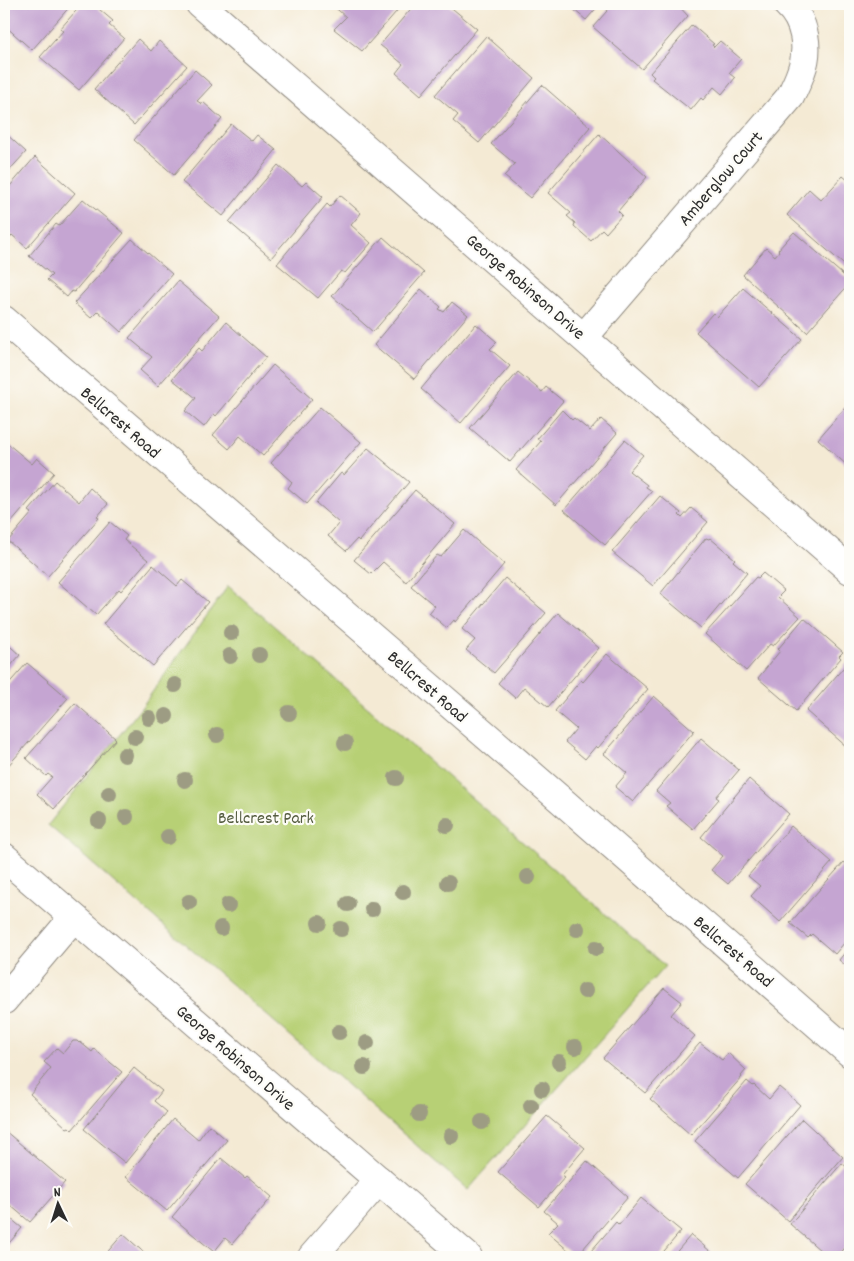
<svg xmlns="http://www.w3.org/2000/svg" width="854" height="1261" font-family="Dekko,sans-serif">
<style>
.green{fill:#b7d075;stroke:#717e50}
.building{fill:#c5a5d2}
.lines{fill:none;stroke-linecap:round;stroke-linejoin:round}
.minor-casing{stroke:#908a80;stroke-width:30}
.minor{stroke:#fff;stroke-width:28}
.tree{fill:#9d9c83}
.labels{text-anchor:middle;stroke-width:4.5;stroke-linejoin:round;paint-order:stroke}
.street-label{font-size:18px;fill:#2b2b2b;stroke:#fdfcf7}
.park-label{font-size:18px;fill:#555d41;stroke:#fdfcf7}
</style>
<rect width="100%" height="100%" fill="#fdfcf7"/>
<filter id="ink" filterUnits="userSpaceOnUse"><feTurbulence type="fractalNoise" baseFrequency=".02" numOctaves="2"/><feDisplacementMap in="SourceGraphic" scale="10" xChannelSelector="R" yChannelSelector="G"/><feConvolveMatrix kernelMatrix="1 2 1 2 8 2 1 2 1" color-interpolation-filters="sRGB"/></filter>
<filter id="wash" filterUnits="userSpaceOnUse"><feTurbulence type="fractalNoise" baseFrequency=".0096" numOctaves="4" result="noise"/><feDisplacementMap in="SourceGraphic" scale="20" xChannelSelector="R" yChannelSelector="G"/><feGaussianBlur stdDeviation="1.12" result="paint"/><feColorMatrix in="noise" values="0 0 0 0 0 0 0 0 0 0 0 0 0 0 0 0 0 1.4 0 .05"/><feComposite in="paint" operator="in"/></filter>
<g filter="url(#wash)">
<rect width="100%" height="100%" fill="#f4ead4"/>
<path class="green" d="M228 586 665 966 468 1190 48 825 141 708Z"/>
<g id="blocks">
<g class="building">
<path d="M4 4H72L32 50 4 25Z"/>
<path d="M82 4H93L113 21 109 25 124 38 79 90 40 57 63 31 60 29Z"/>
<path d="M331 4H403L362 51 334 29 346 17Z"/>
<path d="M415 4H447L477 29 421 95 396 73 403 64 380 45Z"/>
<path d="M567 4H600L586 20Z"/>
<path d="M613 4H677L688 16 642 69 593 27Z"/>
<path d="M692 25 714 44 712 45 714 47 720 41 741 59 729 73 735 78 722 94 714 87 703 100 701 98 691 110 652 79 654 77 650 73Z"/>
<path d="M486 36 534 78 479 143 453 121 458 115 435 95Z"/>
<path d="M138 39 151 51 159 41 187 66 134 125 94 89Z"/>
<path d="M195 70 212 85 197 101 202 104 203 102 222 119 174 175 134 140Z"/>
<path d="M542 85 590 127 530 198 504 176 515 164 491 144Z"/>
<path d="M231 124 252 141 257 135 276 150 223 216 182 182Z"/>
<path d="M4 132 26 152 4 176Z"/>
<path d="M599 134 647 177 618 211 622 215 606 233 602 229 591 241 574 226 575 223 567 216 571 213 548 193Z"/>
<path d="M35 157 75 193 27 248 12 235 10 237 4 231V193Z"/>
<path d="M278 165 302 186 306 182 323 197 271 258 229 222Z"/>
<path d="M843 176 850 182V270L787 215 809 189 821 200Z"/>
<path d="M340 195 361 213 351 225 371 243 345 273 341 271 318 298 277 264 327 204 330 207Z"/>
<path d="M83 199 124 233 74 292 72 291 67 297 47 280 52 275 29 256 56 224 59 226Z"/>
<path d="M794 232 850 281V283L807 332 743 275 766 248 775 256 779 251 778 250Z"/>
<path d="M383 237 424 273 373 332 332 296Z"/>
<path d="M132 239 172 274 121 332 98 311 91 318 74 303Z"/>
<path d="M178 281 219 316 158 386 140 370 152 357 129 338Z"/>
<path d="M743 288 802 339 759 387 696 332 713 313 717 317Z"/>
<path d="M421 289 441 307 439 309 444 312 452 302 468 315 414 379 374 345Z"/>
<path d="M226 322 266 357 216 416 214 414 204 427 185 411 196 398 172 379 199 348 202 351Z"/>
<path d="M476 324 497 342 490 349 510 366 461 423 421 389Z"/>
<path d="M273 365 312 399 263 456 240 436 229 449 213 435Z"/>
<path d="M518 372 542 392 546 387 563 401 510 462 470 428Z"/>
<path d="M850 402V468L818 439Z"/>
<path d="M320 407 361 442 307 504 288 488 292 482 271 463Z"/>
<path d="M562 410 572 420 574 418 590 431 601 419 617 433 556 505 516 470 541 441 537 439Z"/>
<path d="M625 440 643 455 629 471 647 485 646 487 652 491 605 545 564 510Z"/>
<path d="M8 444 32 464 37 458 54 473 4 531V449Z"/>
<path d="M368 448 409 482 359 541 357 539 346 551 328 536 339 523 316 503 341 473 344 475Z"/>
<path d="M55 481 79 502 90 488 108 504 97 517 99 518 48 576 8 541 32 513 29 511Z"/>
<path d="M415 490 455 524 406 582 383 562 371 574 354 560Z"/>
<path d="M660 496 681 513 679 515 682 518 691 508 708 522 653 586 612 552Z"/>
<path d="M110 522 127 536 124 540 148 560 121 591 119 589 96 615 58 582Z"/>
<path d="M464 530 504 564 455 622 454 620 447 628 429 613 435 606 411 586 437 555 441 557Z"/>
<path d="M706 538 709 539 710 538 735 559 733 561 747 573 701 628 660 594Z"/>
<path d="M153 565 177 586 182 580 208 602 153 666 103 624Z"/>
<path d="M763 573 784 591 778 597 800 617 773 646 770 644 746 671 705 634 756 577 758 578Z"/>
<path d="M505 578 546 613 494 673 466 650 475 640 462 629Z"/>
<path d="M558 613 599 648 548 707 524 687 515 698 498 683Z"/>
<path d="M804 618 843 652 839 656 841 658 796 711 758 678 780 651 778 649Z"/>
<path d="M4 641 20 655 4 674Z"/>
<path d="M607 654 648 689 598 748 596 746 585 759 565 742 576 729 555 711 581 680 583 682Z"/>
<path d="M850 660V745L848 748 806 711Z"/>
<path d="M27 663 68 698 6 768 4 766V689Z"/>
<path d="M654 696 694 731 633 802 615 787 627 773 604 754Z"/>
<path d="M75 703 116 739 54 809 37 794 52 777 48 774 46 776 26 758Z"/>
<path d="M701 738 739 770 716 797 719 799 693 829 666 806 670 803 656 791Z"/>
<path d="M749 779 789 814 728 884 711 870 723 856 701 837Z"/>
<path d="M791 826 832 862 780 922 751 896 760 886 748 876Z"/>
<path d="M844 862 850 867V936L835 954 812 934 808 938 790 923Z"/>
<path d="M850 946V969L839 960Z"/>
<path d="M664 988 682 1002 671 1015 695 1036 645 1093 603 1058Z"/>
<path d="M73 1041H77L79 1043 80 1042 92 1052 94 1049 122 1072 72 1130 69 1127 67 1128 30 1094 51 1068 44 1062 57 1048 63 1053Z"/>
<path d="M700 1043 722 1060 728 1053 746 1070 741 1076 742 1077 691 1135 650 1099Z"/>
<path d="M134 1068 162 1091 154 1101 167 1112 125 1163 84 1129Z"/>
<path d="M747 1081 753 1086 754 1085 769 1099 779 1087 800 1105 738 1178 695 1141Z"/>
<path d="M547 1116 585 1148 562 1175 565 1177 539 1207 498 1172Z"/>
<path d="M173 1119 198 1140 209 1125 227 1140 167 1211 126 1177Z"/>
<path d="M802 1119 843 1157 788 1221 745 1184Z"/>
<path d="M4 1130 65 1182 30 1222 4 1200Z"/>
<path d="M221 1158 245 1178 247 1176 272 1197 232 1244 225 1238 214 1252 172 1217Z"/>
<path d="M587 1161 628 1197 576 1257 548 1233 558 1223 544 1211Z"/>
<path d="M842 1163 850 1170V1242L837 1257H828L790 1224Z"/>
<path d="M641 1198 681 1231 659 1257H597L591 1251 616 1222 619 1225Z"/>
<path d="M4 1213 22 1228 4 1249Z"/>
<path d="M123 1234 149 1257H103Z"/>
<path d="M691 1235 717 1257H672Z"/>
<path d="M850 1250V1257H844Z"/>
</g>
</g>
</g>
<g filter="url(#ink)">
<use href="#blocks" fill-opacity="0" stroke="#908a80" stroke-width="1"/>
<g class="lines">
<g class="minor-casing">
<g id="minor">
<path d="M200 4 850 570"/>
<path d="M4 320 561 800 850 1053"/>
<path d="M584 337 790 97C794 89 798 81 801 72 810 49 805 20 787 4"/>
<path d="M4 857 468 1257"/>
<path d="M4 1000 73 918"/>
<path d="M312 1257 379 1180"/>
</g>
</g>
<use href="#minor" class="minor"/>
</g>
<g class="tree">
<circle cx="231" cy="633" r="8"/>
<circle cx="259" cy="655" r="8"/>
<circle cx="230" cy="656" r="8"/>
<circle cx="175" cy="685" r="8"/>
<circle cx="289" cy="713" r="8"/>
<circle cx="166" cy="716" r="8"/>
<circle cx="149" cy="718" r="8"/>
<circle cx="217" cy="735" r="8"/>
<circle cx="135" cy="737" r="8"/>
<circle cx="345" cy="743" r="8"/>
<circle cx="125" cy="755" r="8"/>
<circle cx="396" cy="778" r="8"/>
<circle cx="185" cy="780" r="8"/>
<circle cx="109" cy="794" r="8"/>
<circle cx="126" cy="817" r="8"/>
<circle cx="99" cy="821" r="8"/>
<circle cx="447" cy="825" r="8"/>
<circle cx="168" cy="837" r="8"/>
<circle cx="528" cy="877" r="8"/>
<circle cx="448" cy="883" r="8"/>
<circle cx="403" cy="892" r="8"/>
<circle cx="189" cy="902" r="8"/>
<circle cx="348" cy="904" r="8"/>
<circle cx="228" cy="905" r="8"/>
<circle cx="372" cy="909" r="8"/>
<circle cx="319" cy="923" r="8"/>
<circle cx="221" cy="928" r="8"/>
<circle cx="341" cy="929" r="8"/>
<circle cx="577" cy="929" r="8"/>
<circle cx="596" cy="948" r="8"/>
<circle cx="585" cy="991" r="8"/>
<circle cx="339" cy="1032" r="8"/>
<circle cx="367" cy="1043" r="8"/>
<circle cx="575" cy="1047" r="8"/>
<circle cx="559" cy="1062" r="8"/>
<circle cx="364" cy="1067" r="8"/>
<circle cx="542" cy="1089" r="8"/>
<circle cx="531" cy="1106" r="8"/>
<circle cx="419" cy="1114" r="8"/>
<circle cx="482" cy="1122" r="8"/>
<circle cx="451" cy="1136" r="8"/>
</g>
</g>
<g class="labels">
<g class="street-label">
<text transform="translate(720 178) rotate(-49)" y="6">Amberglow Court</text>
<text transform="translate(526 286) rotate(41)" y="6">George Robinson Drive</text>
<text transform="translate(121 422) rotate(41)" y="6">Bellcrest Road</text>
<text transform="translate(428 686) rotate(41)" y="6">Bellcrest Road</text>
<text transform="translate(734 951) rotate(41)" y="6">Bellcrest Road</text>
<text transform="translate(236 1057) rotate(41)" y="6">George Robinson Drive</text>
</g>
<g class="park-label">
<text x="266" y="823">Bellcrest Park</text>
</g>
</g>
<rect width="854" height="1261" fill="none" stroke="#fdfcf7" stroke-width="20"/>
<g transform="translate(58 1204) rotate(356)" stroke="#fdfcf7" stroke-width="4" paint-order="stroke">
<path d="M0-4L9 19L0 12L-9 19Z" fill="#2b2b2b"/>
<text y="-8" font-size="14" font-weight="bold" text-anchor="middle" fill="#2b2b2b">N</text>
</g>
</svg>
